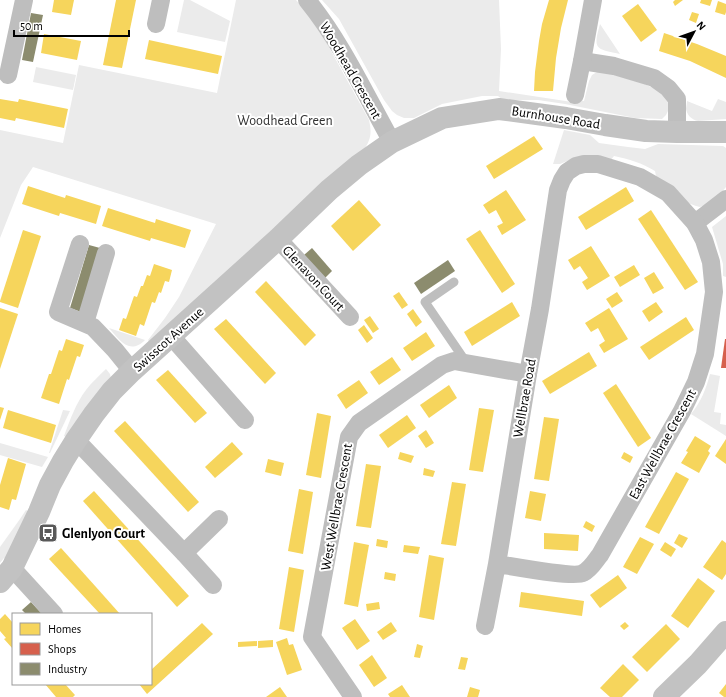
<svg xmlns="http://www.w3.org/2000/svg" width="726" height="697" font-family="'Alegreya Sans',sans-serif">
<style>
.green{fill:#ebebeb}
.homes{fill:#f6d55c}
.shops{fill:#d6604d}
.industry{fill:#8c8c6e}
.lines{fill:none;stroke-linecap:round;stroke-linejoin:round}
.lane{stroke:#bebebe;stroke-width:9}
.street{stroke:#bebebe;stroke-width:18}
.secondary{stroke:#c2c2c2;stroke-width:22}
.labels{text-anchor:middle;stroke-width:4;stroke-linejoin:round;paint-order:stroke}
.street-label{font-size:14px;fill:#000;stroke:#fff}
.park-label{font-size:14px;fill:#313131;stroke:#fff}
.poi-label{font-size:14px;font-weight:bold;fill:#000;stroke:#fff;text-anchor:start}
</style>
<rect width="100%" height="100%" fill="#fff"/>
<g class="green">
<path d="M184 0H190L230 21 225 42 177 32Z"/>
<path d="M236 0H296L305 10 325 40 369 120C372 133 371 140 363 151L149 342 148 340 165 318 179 297 216 224 33 167 21 185 0 238V130L63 143 79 65 217 93Z"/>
<path d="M322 0H499L501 49 499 91 572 102 573 99 584 101 589 81 592 75 597 72H603L638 81 662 92 666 96 670 107 666 115 662 119 635 118 565 104 538 100H503L498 96H482L442 104 414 118H404L397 115 392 111 384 100 339 19Z"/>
<path d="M600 24 620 54C595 49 593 49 600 24Z"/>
<path d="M36 67 76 75 73 90 33 82Z"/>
<path d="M718 99 726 102V119L698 121C692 120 687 115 686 109 686 106 687 104 687 101L712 111Z"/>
<path d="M564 130 590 135 599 143 628 147 645 149 658 144 723 146 726 148V187L720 194 705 205 700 207 696 206 688 203 656 176 655 171C642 163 629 159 614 156L610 161 572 159 560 164H553Z"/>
<path d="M726 216V277L723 276V264L712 227Z"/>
<path d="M109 328 145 340C129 356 119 339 109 328Z"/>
<path d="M106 369 110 374 111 379 66 437 64 436C70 420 76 403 86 390 92 382 99 376 106 369Z"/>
<path d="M710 374 720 376 714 412 721 413 720 424 726 425V436L691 414C701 402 706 389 710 374Z"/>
<path d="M63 410 70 411 50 453H49Z"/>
<path d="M0 443 48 457 42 467 0 455Z"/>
<path d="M26 510 29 512 7 560 4 558 0 563V547L20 519Z"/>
</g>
<g class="homes">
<path d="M54 0H74L71 15 52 12Z"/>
<path d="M116 0H136L122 68 103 65Z"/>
<path d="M549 0H568L561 28 556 58 553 91H534L535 72 539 41 542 24Z"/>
<path d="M675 0H683L675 6 673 2Z"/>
<path d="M701 0H712L710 6 700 3Z"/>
<path d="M718 1 726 4V12L725 15 715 12Z"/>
<path d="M638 4 657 30 641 42 622 16Z"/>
<path d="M692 12 699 14 696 23 689 20Z"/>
<path d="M664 33 697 44 726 56V78L690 61 659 51Z"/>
<path d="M44 34 81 41 77 60 41 53Z"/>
<path d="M149 40 222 56 218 74 145 59Z"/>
<path d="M0 99 18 102 19 99 68 109 64 128 16 118 15 121 0 118Z"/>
<path d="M534 136 543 149 494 179 486 166Z"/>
<path d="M28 186 65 198 66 195 101 206 96 224 60 213 59 216 22 204Z"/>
<path d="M626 187 634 201 586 230 578 217Z"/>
<path d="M506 190 526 220 502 235 497 226 503 223 496 210 489 214 483 205Z"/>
<path d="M359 200 381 225 353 251 331 226Z"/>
<path d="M108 208 155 223 156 219 191 230 185 248 151 238 150 241 102 226Z"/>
<path d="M651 210 698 282 685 290 638 219Z"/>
<path d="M23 230 41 236 18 308 0 302V301Z"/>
<path d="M480 230 515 284 502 293 466 239Z"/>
<path d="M591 246 610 276 587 290 582 282 588 278 580 266 574 270 568 260Z"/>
<path d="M154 264 172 270 169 282 165 281 161 293 159 292 155 303 152 302 144 326 140 324 136 336 119 330 123 318 126 319 134 296 137 297 141 286H143L147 275 150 276Z"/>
<path d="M634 265 640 275 620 287 614 277Z"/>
<path d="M654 272 664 288 653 294 644 278Z"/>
<path d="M266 281 316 335 305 346 255 292Z"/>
<path d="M399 292 408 305 402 309 393 296Z"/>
<path d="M617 292 623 301 612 308 606 299Z"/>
<path d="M512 302 520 316 472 346 464 332Z"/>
<path d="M656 302 663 312 649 322 642 311Z"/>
<path d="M0 308 18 314 0 369Z"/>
<path d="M609 308 628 339 604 353 599 345 605 341 598 328 591 332 585 323Z"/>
<path d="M413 309 422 322 416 327 407 314Z"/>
<path d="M370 316 379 329 373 333 364 320Z"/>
<path d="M686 317 694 330 649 360 640 347Z"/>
<path d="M226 319 276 373 265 384 214 329Z"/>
<path d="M364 325 373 338 367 343 358 330Z"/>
<path d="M426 332 435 346 412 361 403 348Z"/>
<path d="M66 339 84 345 80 357 77 356 69 380 67 379 59 404 41 398 49 374H51L59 350 62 351Z"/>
<path d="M589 352 597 366 550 394 542 381Z"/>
<path d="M392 357 401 370 379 385 370 372Z"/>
<path d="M168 370 207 413 195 423 156 380Z"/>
<path d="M359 380 368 393 346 409 337 395Z"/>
<path d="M616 384 651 438 638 447 603 393Z"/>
<path d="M449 385 457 398 429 418 420 405Z"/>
<path d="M0 407 4 408 0 420Z"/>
<path d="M479 408 494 410 483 472 469 470Z"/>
<path d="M8 410 56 425 51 443 3 428Z"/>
<path d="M317 413 331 416 321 478 306 475Z"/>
<path d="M407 415 416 428 388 448 379 435Z"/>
<path d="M544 417 559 419 549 481 534 479Z"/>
<path d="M125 421 199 502 188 512 114 431Z"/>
<path d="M426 430 434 443 426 448 418 436Z"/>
<path d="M695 436 711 446 708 451 710 453 699 473 681 463 688 452 686 451Z"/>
<path d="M726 439V464L715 456Z"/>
<path d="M232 442 243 454 215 478 205 467Z"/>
<path d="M400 452 414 456 411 463 398 459Z"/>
<path d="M624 452 633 457 630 463 621 458Z"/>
<path d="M8 458 26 464 16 500 12 499 9 510 0 507V485Z"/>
<path d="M268 459 284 463 281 476 265 472Z"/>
<path d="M366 464 381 466 371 528 356 526Z"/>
<path d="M424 468 435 471 433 477 423 475Z"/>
<path d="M676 472 689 479 659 534 645 527Z"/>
<path d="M452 482 466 484 456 546 441 544Z"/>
<path d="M299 489 313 492 303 554 288 551Z"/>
<path d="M94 491 189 596 177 607 83 501Z"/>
<path d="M530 491 546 494 541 521 525 518Z"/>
<path d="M586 521 595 526 592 532 583 527Z"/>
<path d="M544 533 579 535 578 551 544 549Z"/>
<path d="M679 534 688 538 682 548 674 543Z"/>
<path d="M640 537 654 544 637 574 623 567Z"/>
<path d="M377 539 388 541 387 548 376 546Z"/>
<path d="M722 540 726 543V574L722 580 703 567Z"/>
<path d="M354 542 369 545 358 607 344 604Z"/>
<path d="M665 542 676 549 671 557 660 550Z"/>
<path d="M404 545 420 547 418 554 403 552Z"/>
<path d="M61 548 96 587 120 614H100L49 559Z"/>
<path d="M429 555 444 558 434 620 419 617Z"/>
<path d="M289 567 304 570 294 632 279 629Z"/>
<path d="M385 572 396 574 395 581 384 579Z"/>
<path d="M618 575 627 588 600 608 590 595Z"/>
<path d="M698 578 715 591 688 628 671 616Z"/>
<path d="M521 592 584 601 582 616 519 607Z"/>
<path d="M379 602 380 609 367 611 366 604Z"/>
<path d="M5 614 13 623V649L4 639 6 638 0 631V619Z"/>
<path d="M355 619 370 641 357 650 342 628Z"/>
<path d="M391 622 397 631 383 640 377 632Z"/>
<path d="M625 622 629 626 624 630 620 626Z"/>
<path d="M202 623 213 634 147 694 139 684H151V670Z"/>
<path d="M666 624 680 639 647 672 632 657Z"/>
<path d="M287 638 289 645 293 644 302 670 287 675 276 642Z"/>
<path d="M273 640V647L258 648V641Z"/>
<path d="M257 641V646L238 647V642Z"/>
<path d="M417 644 423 646 420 658 414 657Z"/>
<path d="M372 655 387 678 374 687 359 665Z"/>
<path d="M461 657 468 658 465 670 458 669Z"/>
<path d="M623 664 639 680 622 697H610L600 688Z"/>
<path d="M45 684H65L75 695 73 697H56Z"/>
<path d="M726 684V697H724L719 693Z"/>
<path d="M402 685 410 697H390L388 694Z"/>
<path d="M280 687 287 697H266Z"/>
<path d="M470 687 480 690 478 697H467Z"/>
</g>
<path class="shops" d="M725 339H726V368H721Z"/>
<g class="industry">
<path d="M31 13 43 15 33 62 22 60Z"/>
<path d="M89 245 100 248 81 312 70 308Z"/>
<path d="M312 248 332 271 325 278 304 255Z"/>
<path d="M448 260 455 271 421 294 414 283Z"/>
<path d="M31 602 42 614H26L22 610Z"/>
</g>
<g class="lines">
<path class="lane" d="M454 282 425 302 466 362"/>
<g class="street">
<path d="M307 0C342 43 365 94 392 142"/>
<path d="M156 24 161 0"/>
<path d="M582 61 614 66 654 78 668 88 677 99V132"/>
<path d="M8 75 24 0"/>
<path d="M575 95 582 61 593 0"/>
<path d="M695 223 726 199"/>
<path d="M278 239 350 317"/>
<path d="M80 244 58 312 93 327 115 350 132 371"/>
<path d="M85 323 106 253"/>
<path d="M171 336 245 420"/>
<path d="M76 440 184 553 213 585"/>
<path d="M184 553 219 519"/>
<path d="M12 568 54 614"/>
<path d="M485 626 497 564 528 374 540 309 558 190 562 180 567 172 576 166 584 164H598L640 177 668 193 695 223 704 240 711 262 714 292 705 354 696 382 682 411 600 555C595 561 591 569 583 573 574 578 511 566 497 564"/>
<path d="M353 697 312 637 349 437 359 423 442 365 454 361 528 374"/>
</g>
<g class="secondary">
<path d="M0 582 12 568 39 512 50 485 63 461 76 440 94 414 112 391 132 371 278 239 329 190 359 165 392 142 442 118 499 109 566 118 605 125 646 131 677 132H726"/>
<path d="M664 697 698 664 726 632"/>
</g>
</g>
<defs>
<g id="bus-square" transform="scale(1)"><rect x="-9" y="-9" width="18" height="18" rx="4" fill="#595959" stroke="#fff"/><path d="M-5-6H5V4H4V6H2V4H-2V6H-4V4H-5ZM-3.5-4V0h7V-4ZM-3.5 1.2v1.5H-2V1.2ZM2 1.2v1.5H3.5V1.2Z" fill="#fff"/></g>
</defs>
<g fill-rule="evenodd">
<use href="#bus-square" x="48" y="533"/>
</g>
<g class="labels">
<g class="street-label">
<text transform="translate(351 70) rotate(60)" y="5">Woodhead Crescent</text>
<text transform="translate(556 117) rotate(9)" y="5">Burnhouse Road</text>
<text transform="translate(314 278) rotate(47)" y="5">Glenavon Court</text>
<text transform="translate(168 339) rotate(-42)" y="5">Swisscot Avenue</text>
<text transform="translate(524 398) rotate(-80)" y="5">Wellbrae Road</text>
<text transform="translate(662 444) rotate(-61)" y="5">East Wellbrae Crescent</text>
<text transform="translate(336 507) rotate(-80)" y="5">West Wellbrae Crescent</text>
</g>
<g class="park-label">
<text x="285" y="125">Woodhead Green</text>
</g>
<g class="poi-label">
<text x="62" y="538">Glenlyon Court</text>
</g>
</g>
<rect x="12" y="613" width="140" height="72" fill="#ffffff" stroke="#999999"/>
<rect x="20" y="623" width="20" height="12" fill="#f6d55c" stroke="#999999"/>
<text x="48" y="633" font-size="12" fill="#000000">Homes</text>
<rect x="20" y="643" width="20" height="12" fill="#d6604d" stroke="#999999"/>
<text x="48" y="653" font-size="12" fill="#000000">Shops</text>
<rect x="20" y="663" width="20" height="12" fill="#8c8c6e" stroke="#999999"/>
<text x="48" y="673" font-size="12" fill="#000000">Industry</text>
<g transform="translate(694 32) rotate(49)" stroke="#ffffff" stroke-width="3" paint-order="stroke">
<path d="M0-3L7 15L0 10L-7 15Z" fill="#000000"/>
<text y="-6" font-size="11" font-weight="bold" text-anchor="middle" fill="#000000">N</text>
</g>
<path d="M14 30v6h115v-6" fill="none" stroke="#000000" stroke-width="2"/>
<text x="20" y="30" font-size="12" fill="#000000" stroke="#ffffff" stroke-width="3" paint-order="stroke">50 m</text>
</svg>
